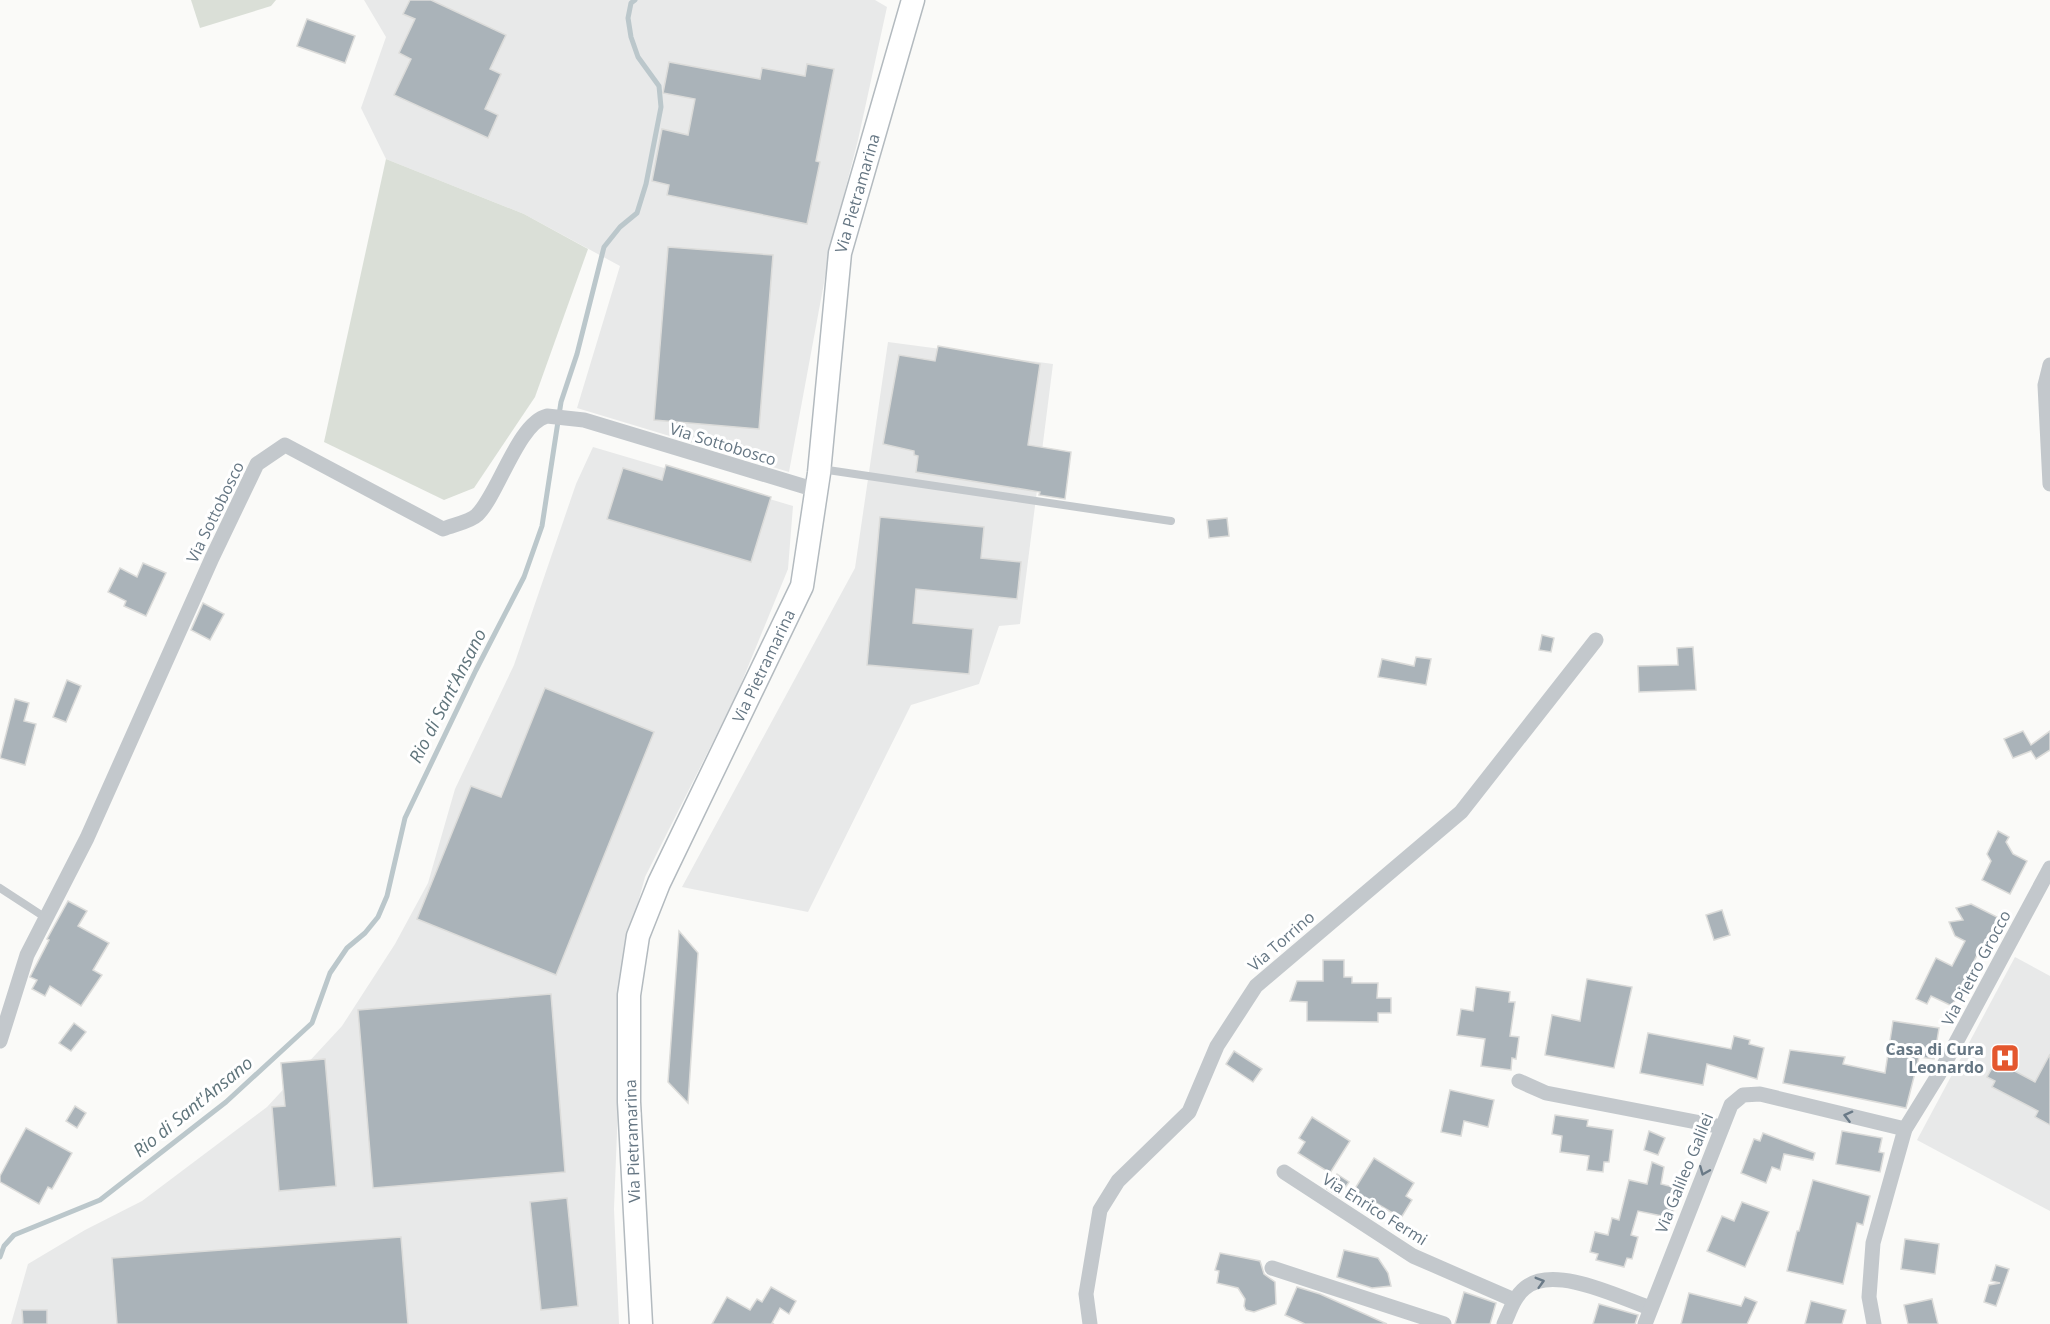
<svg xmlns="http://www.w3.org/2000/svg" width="2050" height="1324" font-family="'Open Sans',sans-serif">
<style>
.built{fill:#e8e9e9}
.green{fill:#dadfd7}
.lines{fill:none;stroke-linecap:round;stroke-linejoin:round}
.stream{stroke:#bbc7cb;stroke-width:5}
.building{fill:#aab3b9;stroke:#dcdcda;stroke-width:1.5}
.secondary-casing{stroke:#b3babf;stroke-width:25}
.lane{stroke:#c3c8cc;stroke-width:8}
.street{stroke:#c3c8cc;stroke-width:15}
.secondary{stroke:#fff;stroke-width:22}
.oneway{stroke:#6a7a87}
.labels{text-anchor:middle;stroke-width:6;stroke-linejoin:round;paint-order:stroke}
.street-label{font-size:16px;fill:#657683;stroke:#fff}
.poi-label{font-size:16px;font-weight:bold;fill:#657683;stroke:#fff;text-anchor:end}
.water-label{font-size:18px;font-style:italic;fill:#60757c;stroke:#fff}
</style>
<rect width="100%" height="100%" fill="#fafaf8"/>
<g class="built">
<path d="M364 0H875L887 7 858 140 831 245 789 472 577 408 620 266 524 214 386 159 361 108 386 37Z"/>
<path d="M888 342 1053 364 1020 624 999 626 979 684 911 705 808 912 682 887 855 568Z"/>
<path d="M593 447 793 506 788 569 736 696 645 877 624 954 614 1209 619 1324H11L28 1264 85 1230 142 1201 267 1107 342 1026 395 944 428 883 455 789 514 665 576 484Z"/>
<path d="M2015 957 2050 976V1211L1917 1140Z"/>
</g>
<g class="green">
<path d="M191 0H276L271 6 200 28Z"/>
<path d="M386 159 524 214 588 249 535 397 474 488 444 500 324 442Z"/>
</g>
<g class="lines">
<path class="stream" d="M0 1257 4 1246 14 1235 100 1200 226 1102 312 1023 330 973 347 948 365 933 378 917 387 896 405 818 476 670 524 577 542 526 561 402 577 354 604 247 620 227 637 213 646 184 661 107 659 86 638 57 631 37 628 18 631 3 635 0"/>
</g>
<g class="building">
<path d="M410 0H431L506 35 490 69 501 74 485 109 498 115 488 138 394 95 411 59 399 53 415 19 403 14Z"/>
<path d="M307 19 355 36 345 63 297 46Z"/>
<path d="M669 62 760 79 762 68 805 76 807 64 834 69 816 161 820 162 807 224 667 195 669 185 652 181 662 129 688 135 695 99 663 93Z"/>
<path d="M668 247 773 255 759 429 654 420Z"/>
<path d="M938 346 1040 364 1028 445 1071 452 1065 499 1039 495 1040 492 916 472 918 456 914 455V451L883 444 899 355 935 361Z"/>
<path d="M666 465 771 497 751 562 607 519 623 468 662 480Z"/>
<path d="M880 517 984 527 981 558 1021 562 1017 599 916 589 913 623 973 629 969 674 867 665Z"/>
<path d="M1227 518 1229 536 1209 538 1207 520Z"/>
<path d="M143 563 166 573 146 616 124 606 126 601 108 592 120 568 137 577Z"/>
<path d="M203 603 224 614 210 640 191 630Z"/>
<path d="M1542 635 1554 638 1551 652 1539 650Z"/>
<path d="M1693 647 1696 690 1639 692 1638 666 1678 665 1677 648Z"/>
<path d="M1416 657 1431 659 1426 685 1378 677 1382 659 1414 666Z"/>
<path d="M67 680 81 686 66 722 53 717Z"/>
<path d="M545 688 654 732 556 975 417 919 471 786 501 797Z"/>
<path d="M15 699 29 703 24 721 36 724 25 765 0 758Z"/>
<path d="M2023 731 2031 745 2050 731V750L2036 759 2031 751 2013 758 2004 739Z"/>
<path d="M1998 831 2009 837 2006 842 2013 854 2027 861 2010 894 1982 880 1991 861 1987 854Z"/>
<path d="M68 901 87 911 78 926 109 943 93 970 102 975 81 1006 50 986 45 996 32 989 37 980 30 977 49 940 47 939Z"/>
<path d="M1971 904 2001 919 1985 951 1980 949 1952 1006 1931 996 1927 1004 1916 999 1936 958 1952 966 1965 941 1955 936 1949 922 1963 920 1956 908Z"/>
<path d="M1722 910 1730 935 1714 940 1706 915Z"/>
<path d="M679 931 698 953 688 1103 668 1082Z"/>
<path d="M1323 960H1344V977H1352V983H1378L1377 998H1391V1013H1378V1022L1307 1021V1002L1290 1001 1297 981H1323Z"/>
<path d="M1587 979 1632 987 1614 1068 1545 1055 1552 1015 1580 1021Z"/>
<path d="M1476 987 1510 992 1509 1002H1515L1510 1036 1519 1037 1516 1059 1512 1058 1511 1070 1481 1066 1485 1039 1457 1035 1461 1009 1473 1011Z"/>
<path d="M551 994 565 1172 373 1188 358 1010Z"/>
<path d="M1893 1021 1939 1028 1934 1059 1919 1057 1906 1108 1783 1083 1790 1050 1845 1057 1843 1064 1885 1073Z"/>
<path d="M74 1023 86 1032 71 1051 59 1043Z"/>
<path d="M1648 1033 1731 1049 1734 1036 1750 1040 1749 1044 1764 1048 1757 1079 1707 1064 1703 1085 1640 1073Z"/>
<path d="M1234 1051 1262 1069 1253 1082 1226 1064Z"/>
<path d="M2050 1054V1125L2035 1117 2038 1111 1992 1087 1995 1081 1987 1077 1996 1061 2035 1082Z"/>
<path d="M325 1059 336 1186 279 1191 272 1107 285 1106 281 1063Z"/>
<path d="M1450 1090 1494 1100 1488 1127 1464 1121 1461 1136 1441 1132Z"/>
<path d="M75 1106 86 1113 77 1128 66 1121Z"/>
<path d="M1555 1115 1588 1120 1587 1126 1613 1130 1609 1162H1604L1603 1172 1587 1170 1589 1156 1560 1152 1562 1136 1552 1134Z"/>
<path d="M1312 1117 1350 1141 1330 1173 1298 1153 1305 1142 1299 1138Z"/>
<path d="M26 1128 72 1153 52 1189 48 1187 39 1204 0 1182V1176Z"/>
<path d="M1649 1131 1665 1138 1658 1155 1644 1150Z"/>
<path d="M1842 1131 1882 1138 1879 1152 1884 1153 1880 1172 1836 1164Z"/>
<path d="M1763 1133 1815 1153 1813 1160 1784 1154 1780 1170 1772 1167 1766 1183 1741 1173 1754 1139 1760 1141Z"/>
<path d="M1374 1158 1414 1183 1406 1196 1412 1200 1401 1218 1376 1203 1373 1208 1351 1195Z"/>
<path d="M1652 1162 1664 1167 1661 1184 1673 1187 1670 1202 1675 1203 1672 1218 1638 1211 1631 1235 1638 1237 1632 1259 1627 1258 1624 1267 1596 1260 1598 1254 1590 1252 1595 1232 1608 1235 1612 1218 1619 1220 1629 1180 1647 1184Z"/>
<path d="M1337 1174 1349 1182 1339 1196 1327 1189Z"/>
<path d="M1813 1180 1870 1196 1863 1225 1857 1223 1843 1284 1787 1271 1797 1231H1799Z"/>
<path d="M567 1198 578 1306 541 1310 530 1202Z"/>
<path d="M1742 1202 1769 1212 1745 1267 1707 1251 1722 1216 1734 1221Z"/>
<path d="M401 1237 408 1324H117L112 1258Z"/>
<path d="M1905 1239 1939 1244 1935 1274 1901 1269Z"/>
<path d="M1344 1250 1378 1258 1388 1273 1391 1286 1372 1288 1337 1277Z"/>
<path d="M1220 1253 1260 1261 1264 1274 1275 1282 1276 1304 1254 1312 1246 1310 1244 1306 1245 1299 1238 1288 1217 1283 1219 1271 1215 1270Z"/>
<path d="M1996 1265 2009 1269 1996 1306 1984 1302 1989 1285 2000 1283 1991 1281Z"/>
<path d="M771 1287 796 1301 789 1314 780 1308 772 1323 774 1324H712L727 1297 750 1310 757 1299 762 1302Z"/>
<path d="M1297 1287 1320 1294 1387 1324H1305L1285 1315Z"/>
<path d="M1464 1292 1496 1303 1490 1324H1455Z"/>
<path d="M1689 1293 1741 1306 1745 1297 1757 1302 1747 1324H1681Z"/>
<path d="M1932 1299 1938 1324H1908L1904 1305Z"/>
<path d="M1811 1301 1846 1310 1842 1324H1805Z"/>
<path d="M1599 1304 1638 1315 1635 1324H1593Z"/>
<path d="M22 1310H47V1324H23Z"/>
</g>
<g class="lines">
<g class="secondary-casing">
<g id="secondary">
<path id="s1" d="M641 1324 629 1102V995L638 936 659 883 802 586 819 473 840 253 913 0"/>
</g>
</g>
<g class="lane">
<path d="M821 469 1171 521"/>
<path d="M0 888 46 918"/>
</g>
<g class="street">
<path d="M2050 365 2045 385 2050 484"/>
<path d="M0 1041 27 955 87 838 212 558 257 464 285 445 443 529C452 525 470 522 477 515 498 495 518 423 547 416L584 420 816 490"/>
<path d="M1519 1081 1546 1093 1722 1127"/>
<path d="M1284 1172 1413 1256 1514 1300"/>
<path d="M1272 1268 1444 1324"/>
<path d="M1090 1324 1086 1294 1100 1210 1118 1181 1189 1112 1217 1046 1256 986 1461 812 1596 640"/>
<path d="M1504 1324C1510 1311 1514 1297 1525 1288 1553 1264 1619 1297 1650 1308"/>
<path d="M1645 1324 1731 1105 1743 1095 1760 1094 1905 1129"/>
<path d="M1874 1324 1869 1297 1873 1243 1905 1129 1939 1074 2050 868"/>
</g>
<use href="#secondary" class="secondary"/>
</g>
<defs><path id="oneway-chevron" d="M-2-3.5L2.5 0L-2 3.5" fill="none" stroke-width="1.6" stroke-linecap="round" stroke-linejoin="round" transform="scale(1.5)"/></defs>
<g class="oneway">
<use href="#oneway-chevron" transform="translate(1848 1116) rotate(-166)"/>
<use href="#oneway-chevron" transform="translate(1704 1171) rotate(112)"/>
<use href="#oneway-chevron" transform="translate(1540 1282) rotate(-16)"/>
</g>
<defs>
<g id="hospital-square" transform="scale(1.5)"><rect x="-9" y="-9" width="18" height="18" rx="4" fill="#e4572e" stroke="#fff"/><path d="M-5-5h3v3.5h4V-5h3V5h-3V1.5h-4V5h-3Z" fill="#fff"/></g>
</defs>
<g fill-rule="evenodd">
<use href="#hospital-square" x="2005" y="1058"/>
</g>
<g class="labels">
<g class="street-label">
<text dy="6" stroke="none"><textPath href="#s1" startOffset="1173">Via Pietramarina</textPath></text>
<text transform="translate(723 444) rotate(17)" y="6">Via Sottobosco</text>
<text transform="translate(215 512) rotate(-64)" y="6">Via Sottobosco</text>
<text dy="6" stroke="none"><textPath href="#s1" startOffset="687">Via Pietramarina</textPath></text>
<text transform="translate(1281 941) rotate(-41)" y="6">Via Torrino</text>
<text transform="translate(1976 968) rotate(-62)" y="6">Via Pietro Grocco</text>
<text transform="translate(632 1141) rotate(-92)" y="6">Via Pietramarina</text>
<text transform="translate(1684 1173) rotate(-68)" y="6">Via Galileo Galilei</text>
<text transform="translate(1375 1209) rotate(32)" y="6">Via Enrico Fermi</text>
</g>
<g class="poi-label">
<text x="1984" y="1055">Casa di Cura<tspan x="1984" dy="18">Leonardo</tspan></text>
</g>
<g class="water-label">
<text transform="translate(448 696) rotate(-63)" y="6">Rio di Sant'Ansano</text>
<text transform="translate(193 1107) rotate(-39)" y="6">Rio di Sant'Ansano</text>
</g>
</g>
</svg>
